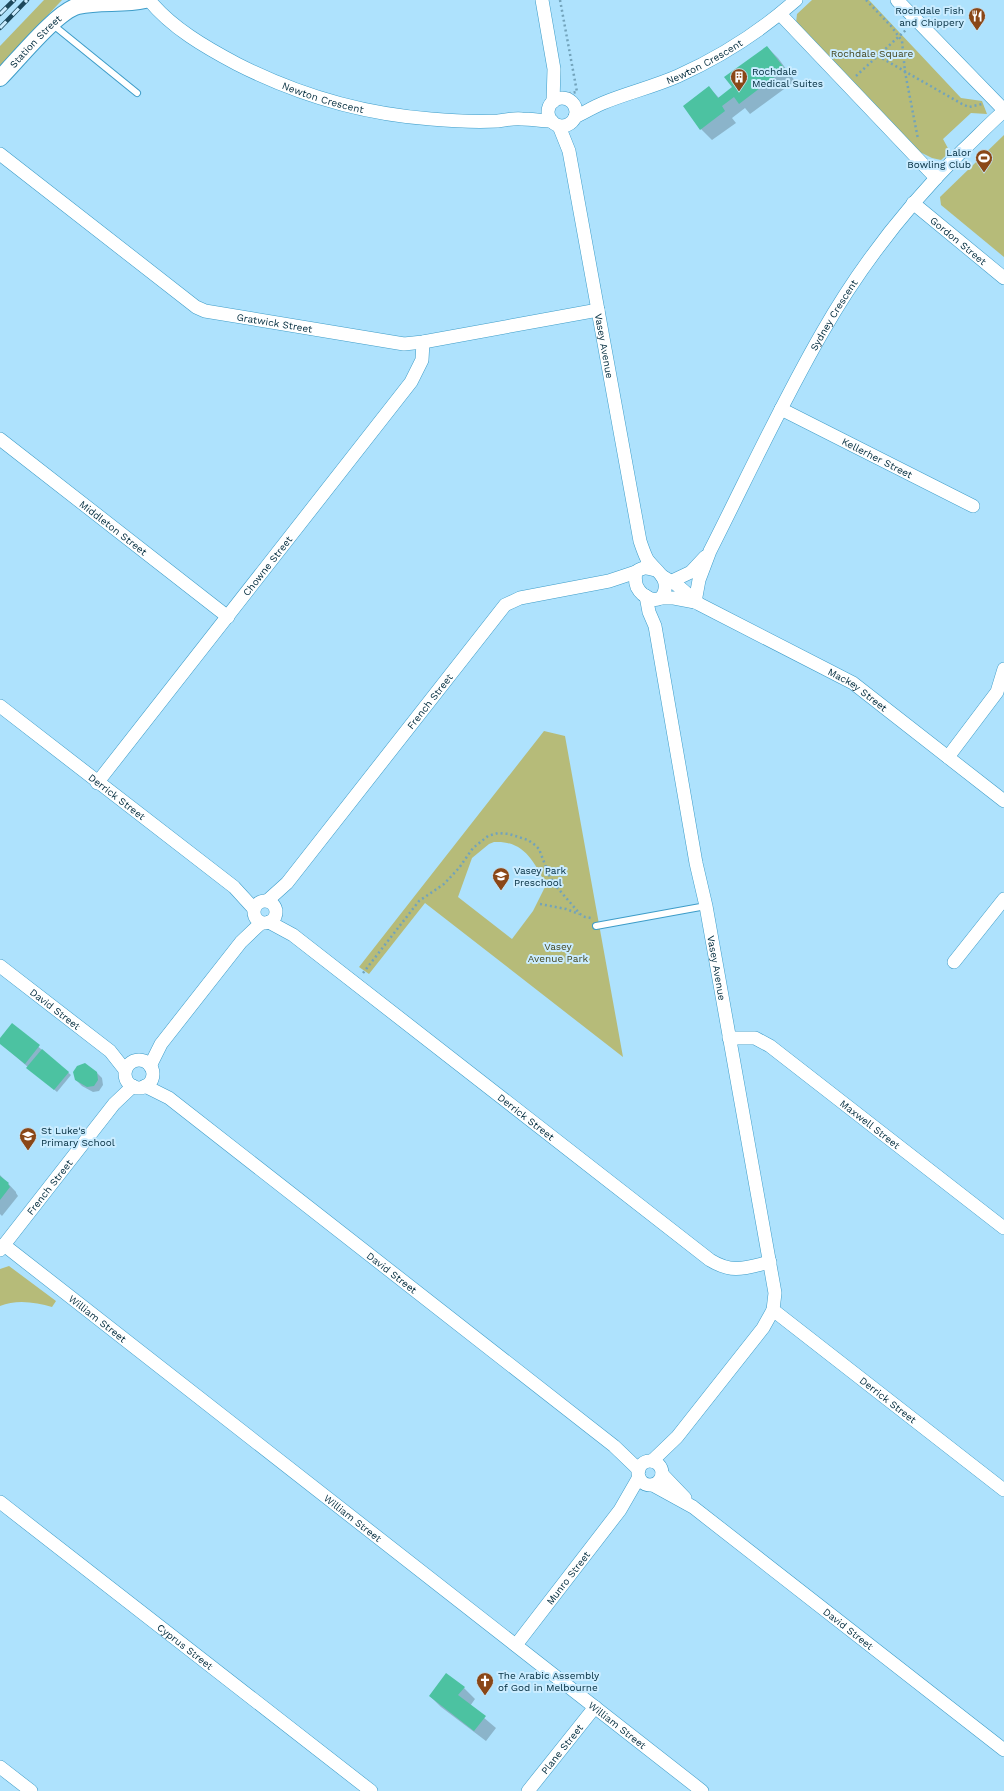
<svg xmlns="http://www.w3.org/2000/svg" width="1004" height="1791" font-family="'Work Sans',sans-serif">
<style>
.green{fill:#b6bb79;fill-rule:evenodd}
.shadow{fill:#0003}
.building{fill:#4cc2a1}
.lines{fill:none;stroke-linecap:round;stroke-linejoin:round}
.service-casing{stroke:#3d9cc8;stroke-width:8}
.minor-casing{stroke:#3d9cc8;stroke-width:14}
.tertiary-casing{stroke:#3d9cc8;stroke-width:18}
.path{stroke:#72a3bb;stroke-width:2.5;stroke-dasharray:2 3;stroke-linecap:butt}
.service{stroke:#fff;stroke-width:6}
.minor{stroke:#fff;stroke-width:13}
.tertiary{stroke:#fff;stroke-width:16}
.rail-casing{stroke:#1d485c;stroke-width:4.5}
.rail{stroke:#caecff;stroke-width:3;stroke-dasharray:9;stroke-linecap:butt}
.labels{text-anchor:middle;stroke-width:4;stroke-linejoin:round;paint-order:stroke}
.poi-label{font-size:10px;fill:#012b3d;stroke:#caecff;text-anchor:start}
.street-label{font-size:10px;fill:#012b3d;stroke:#caecff}
.park-label{font-size:10px;fill:#454720;stroke:#caecff}
</style>
<rect width="100%" height="100%" fill="#aee2fd"/>
<g class="green">
<path d="M44 0H62L0 66V46Z"/>
<path d="M812 0H869L961 98 982 101 987 114 971 113 943 139 950 152 941 160 932 158 920 152 796 23 797 14Z"/>
<path d="M1004 135V257L941 205 940 197Z"/>
<path d="M544 731 565 736 623 1057 425 903 369 974 359 967ZM494 842C524 840 535 863 546 885L533 911 512 939 458 897 472 858 489 844Z"/>
<path d="M9 1266 56 1301 52 1307C36 1302 16 1299 0 1306V1269Z"/>
</g>
<g class="shadow">
<path d="M767 47 778 58 795 81 750 114 745 108 732 118 736 123 712 140 701 129 684 106 709 87 719 98 733 88Z"/>
<path d="M12 1024 71 1075 57 1092 0 1043V1039Z"/>
<path d="M96 1072 102 1078 103 1085 99 1091 93 1092 82 1086 76 1080Z"/>
<path d="M0 1175 16 1192V1193L18 1196 2 1216 0 1214Z"/>
<path d="M464 1688 475 1699 470 1706 496 1728 486 1741 441 1707 430 1696Z"/>
</g>
<g class="building">
<path d="M767 46 785 69 739 104 734 97 722 106 725 111 700 130 683 106 709 86 718 98 732 87 724 77Z"/>
<path d="M12 1023 40 1045 25 1064 0 1044V1038Z"/>
<path d="M42 1049 69 1072 54 1090 26 1068Z"/>
<path d="M85 1063 97 1072 98 1080 94 1086 87 1087 75 1080 73 1072 77 1066Z"/>
<path d="M0 1176 9 1183 8 1184 10 1187 0 1200Z"/>
<path d="M446 1673 465 1687 458 1695 486 1716 474 1731 429 1696Z"/>
</g>
<g class="lines">
<g class="service-casing">
<g id="service">
<path d="M52 24 137 93"/>
<path d="M596 926 706 906"/>
</g>
</g>
<g class="minor-casing">
<g id="minor">
<path id="s1" d="M149 0C172 28 205 47 237 64 298 95 363 114 431 119 453 121 476 122 498 121 506 120 514 118 522 119 532 119 542 121 552 121"/>
<path d="M542 0 554 69 553 102"/>
<path d="M897 0 1004 110"/>
<path d="M780 14 936 178"/>
<circle cx="562" cy="112" r="14"/>
<path id="s2" d="M575 117C584 113 593 107 603 103 627 93 653 87 678 76 720 57 761 31 796 0"/>
<path id="s3" d="M559 126 569 151 640 541C642 547 644 553 647 559 654 570 670 577 664 593 659 606 642 597 637 587 635 582 635 577 636 572 642 567 647 567 655 570"/>
<path id="s4" d="M0 154 196 307 205 311 404 344 423 342 598 310"/>
<path id="s5" d="M913 203 1004 278"/>
<path id="s6" d="M781 409 973 506"/>
<path id="s7" d="M0 439 228 617"/>
<path id="s8" d="M662 576 677 585 699 604 853 683 1004 801"/>
<path d="M672 581 691 572 705 557"/>
<path id="s9" d="M646 596 649 612 655 626 696 863 706 906 775 1293 773 1310 763 1328 677 1437 652 1461"/>
<path d="M661 598H674L695 602"/>
<path id="s10" d="M695 602 699 580 710 551C747 478 781 404 822 333 860 266 908 205 962 151 976 138 989 124 1004 111"/>
<path id="s11" d="M0 706 234 887 254 909"/>
<path d="M948 757 997 692 1004 669"/>
<path id="s12" d="M97 783 411 382 422 360 423 342"/>
<circle cx="265" cy="912" r="11"/>
<path id="s13" d="M267 901 287 883 505 605 520 598 609 581 636 572"/>
<path id="s14" d="M269 922 293 935 710 1260C733 1274 745 1268 770 1262"/>
<path d="M954 962 1004 899"/>
<path id="s15" d="M0 966 110 1051 125 1070"/>
<path id="s16" d="M729 1038H755L770 1046 1004 1228"/>
<circle cx="139" cy="1074" r="14"/>
<path d="M150 1066 161 1044 241 942 261 923"/>
<path id="s17" d="M145 1086 169 1098 614 1446 639 1470"/>
<path id="s18" d="M4 1245 702 1791"/>
<path id="s19" d="M0 1250 114 1104 133 1086"/>
<path id="s20" d="M773 1310 1004 1490"/>
<circle cx="650" cy="1473" r="12"/>
<path d="M662 1474 685 1498"/>
<path id="s21" d="M653 1485 693 1507 1004 1750"/>
<path id="s22" d="M0 1502 371 1791"/>
<path id="s23" d="M516 1645 620 1510 639 1477"/>
<path d="M0 1767 31 1791"/>
<path id="s24" d="M528 1791 595 1707"/>
</g>
</g>
<g class="tertiary-casing">
<g id="tertiary">
<path id="s25" d="M0 78C17 61 57 11 78 6 100 1 123 5 145 0"/>
</g>
</g>
<g class="path">
<path d="M560 0 577 92 565 94"/>
<path d="M866 0 891 26 902 41 905 72 918 139"/>
<path d="M878 56 962 104 969 107 982 104"/>
<path d="M856 76 907 29"/>
<path d="M540 904 566 909 579 914"/>
<path d="M363 973 419 901 444 884 459 868 473 848 488 836 498 833 509 834 528 840 535 845 539 849 549 875 555 885 580 914 585 917 591 918"/>
</g>
<use href="#service" class="service"/>
<use href="#minor" class="minor"/>
<use href="#tertiary" class="tertiary"/>
<g class="rail-casing">
<g id="rail">
<path d="M0 14 14 0"/>
<path d="M0 28 27 0"/>
</g>
</g>
<use href="#rail" class="rail"/>
</g>
<defs>
<g id="restaurant-pin" transform="scale(0.9)"><path d="M0 17L-7.5 6A9.5 9.5 0 1 1 7.5 6Z" fill="#8a4717" stroke="#caecff"/><path d="M-5-6h1v4h1v-4h1v4h1v-4h1v5L-1.5 .5V6h-2V.5L-5-1ZM5-6V6H3V1.5H1.5Q1.5-4 5-6Z" fill="#fff"/></g>
<g id="building-pin" transform="scale(0.9)"><path d="M0 17L-7.5 6A9.5 9.5 0 1 1 7.5 6Z" fill="#8a4717" stroke="#caecff"/><path d="M-4-6H4V6H1V3H-1V6H-4ZM-2.5-4.3h1.7v1.8h-1.7ZM.8-4.3h1.7v1.8H.8ZM-2.5-1h1.7V.8h-1.7ZM.8-1h1.7V.8H.8Z" fill="#fff"/></g>
<g id="stadium-pin" transform="scale(0.9)"><path d="M0 17L-7.5 6A9.5 9.5 0 1 1 7.5 6Z" fill="#8a4717" stroke="#caecff"/><path d="M0-5a6.5 5 0 1 0 0 10a6.5 5 0 1 0 0-10ZM-3.5-1.8h7v3.6h-7Z" fill="#fff"/></g>
<g id="school-pin" transform="scale(0.9)"><path d="M0 17L-7.5 6A9.5 9.5 0 1 1 7.5 6Z" fill="#8a4717" stroke="#caecff"/><path d="M0-5L7-2L0 1L-7-2ZM-4 1L0 2.5L4 1V4Q0 6-4 4Z" fill="#fff"/></g>
<g id="church-pin" transform="scale(0.9)"><path d="M0 17L-7.5 6A9.5 9.5 0 1 1 7.5 6Z" fill="#8a4717" stroke="#caecff"/><path d="M-1.2-6h2.4v3.5h3.3v2.4h-3.3V6h-2.4V-.1h-3.3v-2.4h3.3Z" fill="#fff"/></g>
</defs>
<g fill-rule="evenodd">
<use href="#restaurant-pin" x="977" y="16"/>
<use href="#building-pin" x="739" y="77"/>
<use href="#stadium-pin" x="984" y="158"/>
<use href="#school-pin" x="501" y="876"/>
<use href="#school-pin" x="28" y="1136"/>
<use href="#church-pin" x="485" y="1681"/>
</g>
<g class="labels">
<g class="poi-label">
<text x="964" y="14" text-anchor="end">Rochdale Fish<tspan x="964" dy="12">and Chippery</tspan></text>
<text x="752" y="75">Rochdale<tspan x="752" dy="12">Medical Suites</tspan></text>
<text x="971" y="156" text-anchor="end">Lalor<tspan x="971" dy="12">Bowling Club</tspan></text>
<text x="514" y="874">Vasey Park<tspan x="514" dy="12">Preschool</tspan></text>
<text x="41" y="1134">St Luke's<tspan x="41" dy="12">Primary School</tspan></text>
<text x="498" y="1679">The Arabic Assembly<tspan x="498" dy="12">of God in Melbourne</tspan></text>
</g>
<g class="street-label">
<text dy="4" stroke="none"><textPath href="#s25" startOffset="51">Station Street</textPath></text>
<text dy="4" stroke="none"><textPath href="#s2" startOffset="141">Newton Crescent</textPath></text>
<text dy="4" stroke="none"><textPath href="#s1" startOffset="202">Newton Crescent</textPath></text>
<text dy="4" stroke="none"><textPath href="#s5" startOffset="59">Gordon Street</textPath></text>
<text dy="4" stroke="none"><textPath href="#s10" startOffset="320">Sydney Crescent</textPath></text>
<text dy="4" stroke="none"><textPath href="#s4" startOffset="329">Gratwick Street</textPath></text>
<text dy="4" stroke="none"><textPath href="#s3" startOffset="225">Vasey Avenue</textPath></text>
<text dy="4" stroke="none"><textPath href="#s6" startOffset="108">Kellerher Street</textPath></text>
<text dy="4" stroke="none"><textPath href="#s7" startOffset="144">Middleton Street</textPath></text>
<text dy="4" stroke="none"><textPath href="#s12" startOffset="276">Chowne Street</textPath></text>
<text dy="4" stroke="none"><textPath href="#s8" startOffset="227">Mackey Street</textPath></text>
<text dy="4" stroke="none"><textPath href="#s13" startOffset="258">French Street</textPath></text>
<text dy="4" stroke="none"><textPath href="#s11" startOffset="148">Derrick Street</textPath></text>
<text dy="4" stroke="none"><textPath href="#s9" startOffset="379">Vasey Avenue</textPath></text>
<text dy="4" stroke="none"><textPath href="#s15" startOffset="70">David Street</textPath></text>
<text dy="4" stroke="none"><textPath href="#s14" startOffset="323">Derrick Street</textPath></text>
<text dy="4" stroke="none"><textPath href="#s16" startOffset="170">Maxwell Street</textPath></text>
<text dy="4" stroke="none"><textPath href="#s19" startOffset="80">French Street</textPath></text>
<text dy="4" stroke="none"><textPath href="#s17" startOffset="310">David Street</textPath></text>
<text dy="4" stroke="none"><textPath href="#s18" startOffset="119">William Street</textPath></text>
<text dy="4" stroke="none"><textPath href="#s20" startOffset="146">Derrick Street</textPath></text>
<text dy="4" stroke="none"><textPath href="#s18" startOffset="443">William Street</textPath></text>
<text dy="4" stroke="none"><textPath href="#s23" startOffset="85">Munro Street</textPath></text>
<text dy="4" stroke="none"><textPath href="#s21" startOffset="243">David Street</textPath></text>
<text dy="4" stroke="none"><textPath href="#s22" startOffset="235">Cyprus Street</textPath></text>
<text dy="4" stroke="none"><textPath href="#s18" startOffset="779">William Street</textPath></text>
<text dy="4" stroke="none"><textPath href="#s24" startOffset="54">Plane Street</textPath></text>
</g>
<g class="park-label">
<text x="872" y="57">Rochdale Square</text>
<text x="558" y="950">Vasey<tspan x="558" dy="12">Avenue Park</tspan></text>
</g>
</g>
</svg>
